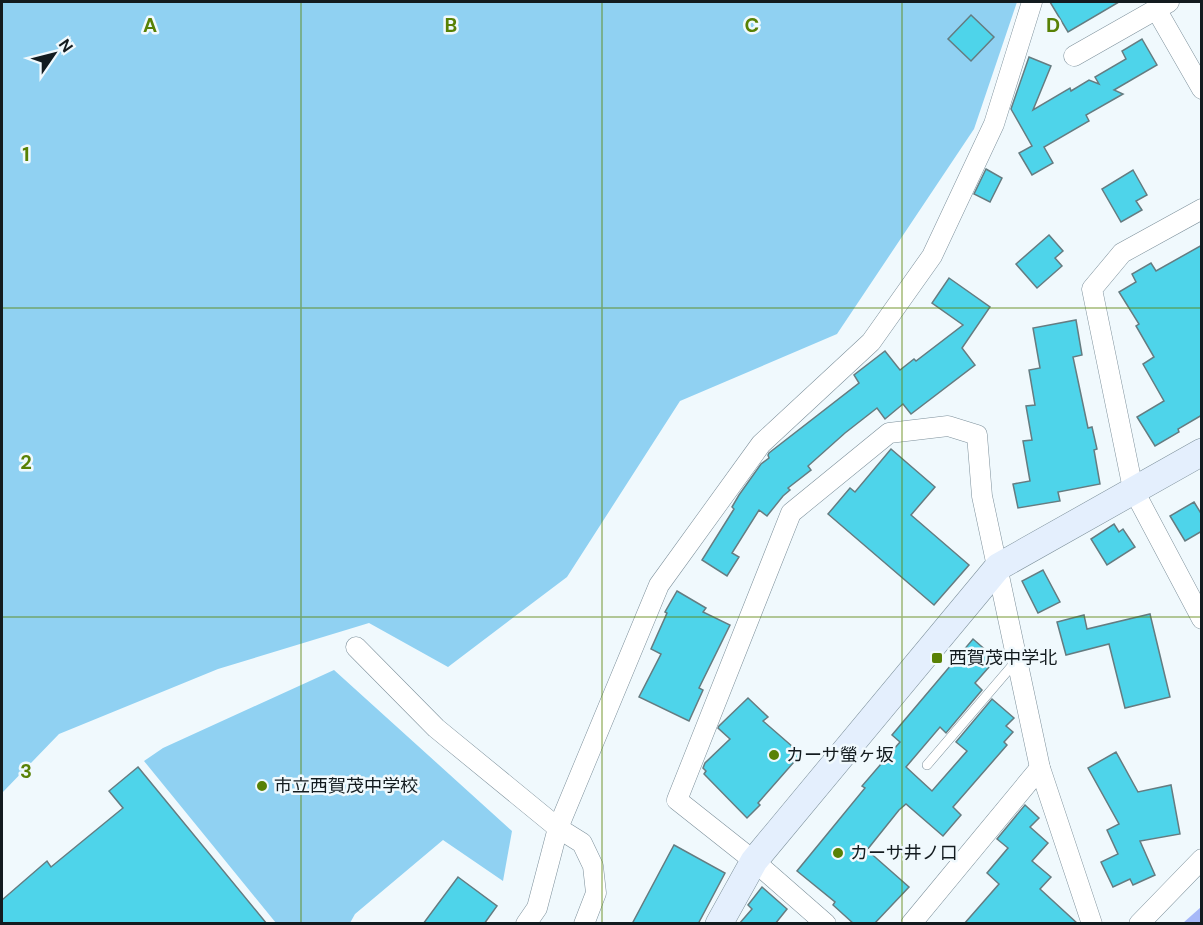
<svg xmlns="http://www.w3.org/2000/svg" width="1203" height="925" font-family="'DM Sans','Noto Sans JP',sans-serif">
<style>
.green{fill:#90d1f2}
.water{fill:#a6b8f8}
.building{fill:#4ed4ea;stroke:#657c81;stroke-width:1.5}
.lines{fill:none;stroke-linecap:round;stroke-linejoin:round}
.lane-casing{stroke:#7d909b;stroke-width:10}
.street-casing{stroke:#7d909b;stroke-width:21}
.secondary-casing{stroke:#7d909b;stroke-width:28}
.lane{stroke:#fff;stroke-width:9}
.street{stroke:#fff;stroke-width:20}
.secondary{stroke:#e4effd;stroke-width:27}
.grid{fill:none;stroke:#588105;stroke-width:1.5;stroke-opacity:0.55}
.poi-dot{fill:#588105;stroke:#f0f9fd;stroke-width:2}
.labels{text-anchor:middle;stroke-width:5;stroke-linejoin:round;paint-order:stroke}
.poi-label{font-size:18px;fill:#131b1f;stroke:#f0f9fd;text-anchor:start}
.grid-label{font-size:20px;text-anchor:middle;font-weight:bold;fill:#588105;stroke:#f0f9fd;stroke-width:5;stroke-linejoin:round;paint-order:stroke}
</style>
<rect width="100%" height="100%" fill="#f0f9fd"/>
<g class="green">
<path d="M2 2H1017L974 129 837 334 680 401 567 577 448 667 369 623 218 669 59 734 2 793Z"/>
<path d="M334 670 512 831 503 881 443 840 355 914 350 923H276L144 761 163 748Z"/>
</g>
<path class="water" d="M1201 907V923H1183Z"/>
<g class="building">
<path d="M1050 2H1119L1068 32Z"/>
<path d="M971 15 994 37 971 61 948 39Z"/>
<path d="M1142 39 1157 65 1114 90 1123 94 1086 115 1089 121 1044 147 1053 163 1032 175 1019 153 1032 146 1011 109 1029 57 1051 66 1033 110 1070 88 1071 91 1089 80 1099 84 1095 77 1126 59 1122 51Z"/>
<path d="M986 169 1002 178 990 202 974 194Z"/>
<path d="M1133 170 1147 195 1136 201 1142 210 1121 222 1102 189Z"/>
<path d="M1049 235 1063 251 1055 258 1062 266 1037 288 1016 264Z"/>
<path d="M1202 245V415L1178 429 1179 432 1155 446 1137 417 1164 401 1143 364 1154 357 1136 326 1139 324 1119 292 1136 282 1132 274 1151 263 1156 271Z"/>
<path d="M949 278 990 307 962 348 975 365 911 414 903 404 885 419 877 408 845 433 808 466 811 470 788 488 790 490 783 496 767 516 759 510 732 553 739 557 727 576 702 560 734 509 732 507 739 495 761 464 769 458 768 455 769 453 859 383 854 375 885 351 900 370 914 359 916 361 963 325 932 303Z"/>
<path d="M1076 320 1082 355 1073 357 1088 428 1092 427 1097 449 1094 450 1100 484 1058 492 1060 501 1018 508 1013 484 1030 481 1023 441 1032 440 1026 406 1035 405 1029 370 1040 368 1033 328Z"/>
<path d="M891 449 935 487 911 515 969 565 934 605 828 514 850 488 855 492Z"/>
<path d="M1194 502 1202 515V531L1185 541 1170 516Z"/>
<path d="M1114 524 1119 532 1123 529 1135 547 1107 565 1091 539Z"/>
<path d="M1043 570 1060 602 1038 613 1022 581Z"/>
<path d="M677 591 706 608 703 612 730 625 699 688 703 690 689 721 639 697 661 654 651 649 667 613 665 612Z"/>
<path d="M1150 614 1170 697 1125 708 1109 644 1066 655 1057 622 1084 615 1087 629Z"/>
<path d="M973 639 996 659 975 683 982 690 946 733 940 727 906 767 932 791 967 751 956 742 992 699 1014 718 1006 726 1013 732 1004 742 1007 745 953 807 961 815 943 836 906 804 899 810 867 850 909 887 874 924H854L833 905 835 902 797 871 865 788 862 786 900 742 892 735Z"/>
<path d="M748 698 768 717 763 721 801 754 758 803 760 805 747 818 704 774 706 771 703 768 705 763 730 739 718 728 719 726Z"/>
<path d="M1116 752 1138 792 1171 785 1180 834 1140 841 1155 875 1133 885 1130 879 1113 887 1101 862 1118 854 1107 830 1119 824 1088 768Z"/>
<path d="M138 767 267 924H2V900L47 861 51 867 123 808 109 791Z"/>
<path d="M1025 805 1039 818 1030 827 1048 843 1032 861 1051 877 1040 889 1078 924H964L999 884 987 873 1008 848 997 839Z"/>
<path d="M674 845 725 873 698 924H632Z"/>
<path d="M458 877 497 906 484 924H423Z"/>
<path d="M762 887 787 909 775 924H739L752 909 748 905Z"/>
</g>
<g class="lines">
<g class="lane-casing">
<path id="lane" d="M927 765 1017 660"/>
</g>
<g class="street-casing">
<g id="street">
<path d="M1156 9 1202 89"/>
<path d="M1074 56 1169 2"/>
<path d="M1202 209 1122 253 1092 289 1133 489 1202 619"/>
<path d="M356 647 436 728 558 828 582 843 593 866 596 893 584 924"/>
<path d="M526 924 537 908 558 828 659 585 761 444 871 342 932 256 994 124 1032 2"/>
<path d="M826 924 754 861 677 800 791 513 889 433 948 426 977 435 982 496 1040 768 1092 924"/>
<path d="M911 924 1040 768"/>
<path d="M1139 924 1202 859"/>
</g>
</g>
<g class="secondary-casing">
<path id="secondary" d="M719 924 754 861 998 567 1202 452"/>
</g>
<use href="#lane" class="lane"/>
<use href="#street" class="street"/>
<use href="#secondary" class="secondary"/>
</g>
<path class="grid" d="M301 2V924M602 2V924M902 2V924M2 308H1202M2 617H1202"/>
<g class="poi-dot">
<rect x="931" y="652" width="12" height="12" rx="3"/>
<circle cx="774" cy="755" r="6"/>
<circle cx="262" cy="786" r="6"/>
<circle cx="838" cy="853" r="6"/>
</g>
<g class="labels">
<g class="poi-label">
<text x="949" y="664">西賀茂中学北</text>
<text x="786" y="761">カーサ螢ヶ坂</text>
<text x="274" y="792">市立西賀茂中学校</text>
<text x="850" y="859">カーサ井ノ口</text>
</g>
</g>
<g class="grid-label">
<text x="150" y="32">A</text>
<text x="451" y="32">B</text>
<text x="752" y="32">C</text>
<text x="1053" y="32">D</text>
<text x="26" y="161">1</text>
<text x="26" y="469">2</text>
<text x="26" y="778">3</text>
</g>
<rect width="1203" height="925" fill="none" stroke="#131b1f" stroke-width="6"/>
<g transform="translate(54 54) rotate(55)" stroke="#f0f9fd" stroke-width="4.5" paint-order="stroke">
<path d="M0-4.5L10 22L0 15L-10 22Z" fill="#131b1f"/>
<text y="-9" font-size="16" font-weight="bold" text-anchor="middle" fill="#131b1f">N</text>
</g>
</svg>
